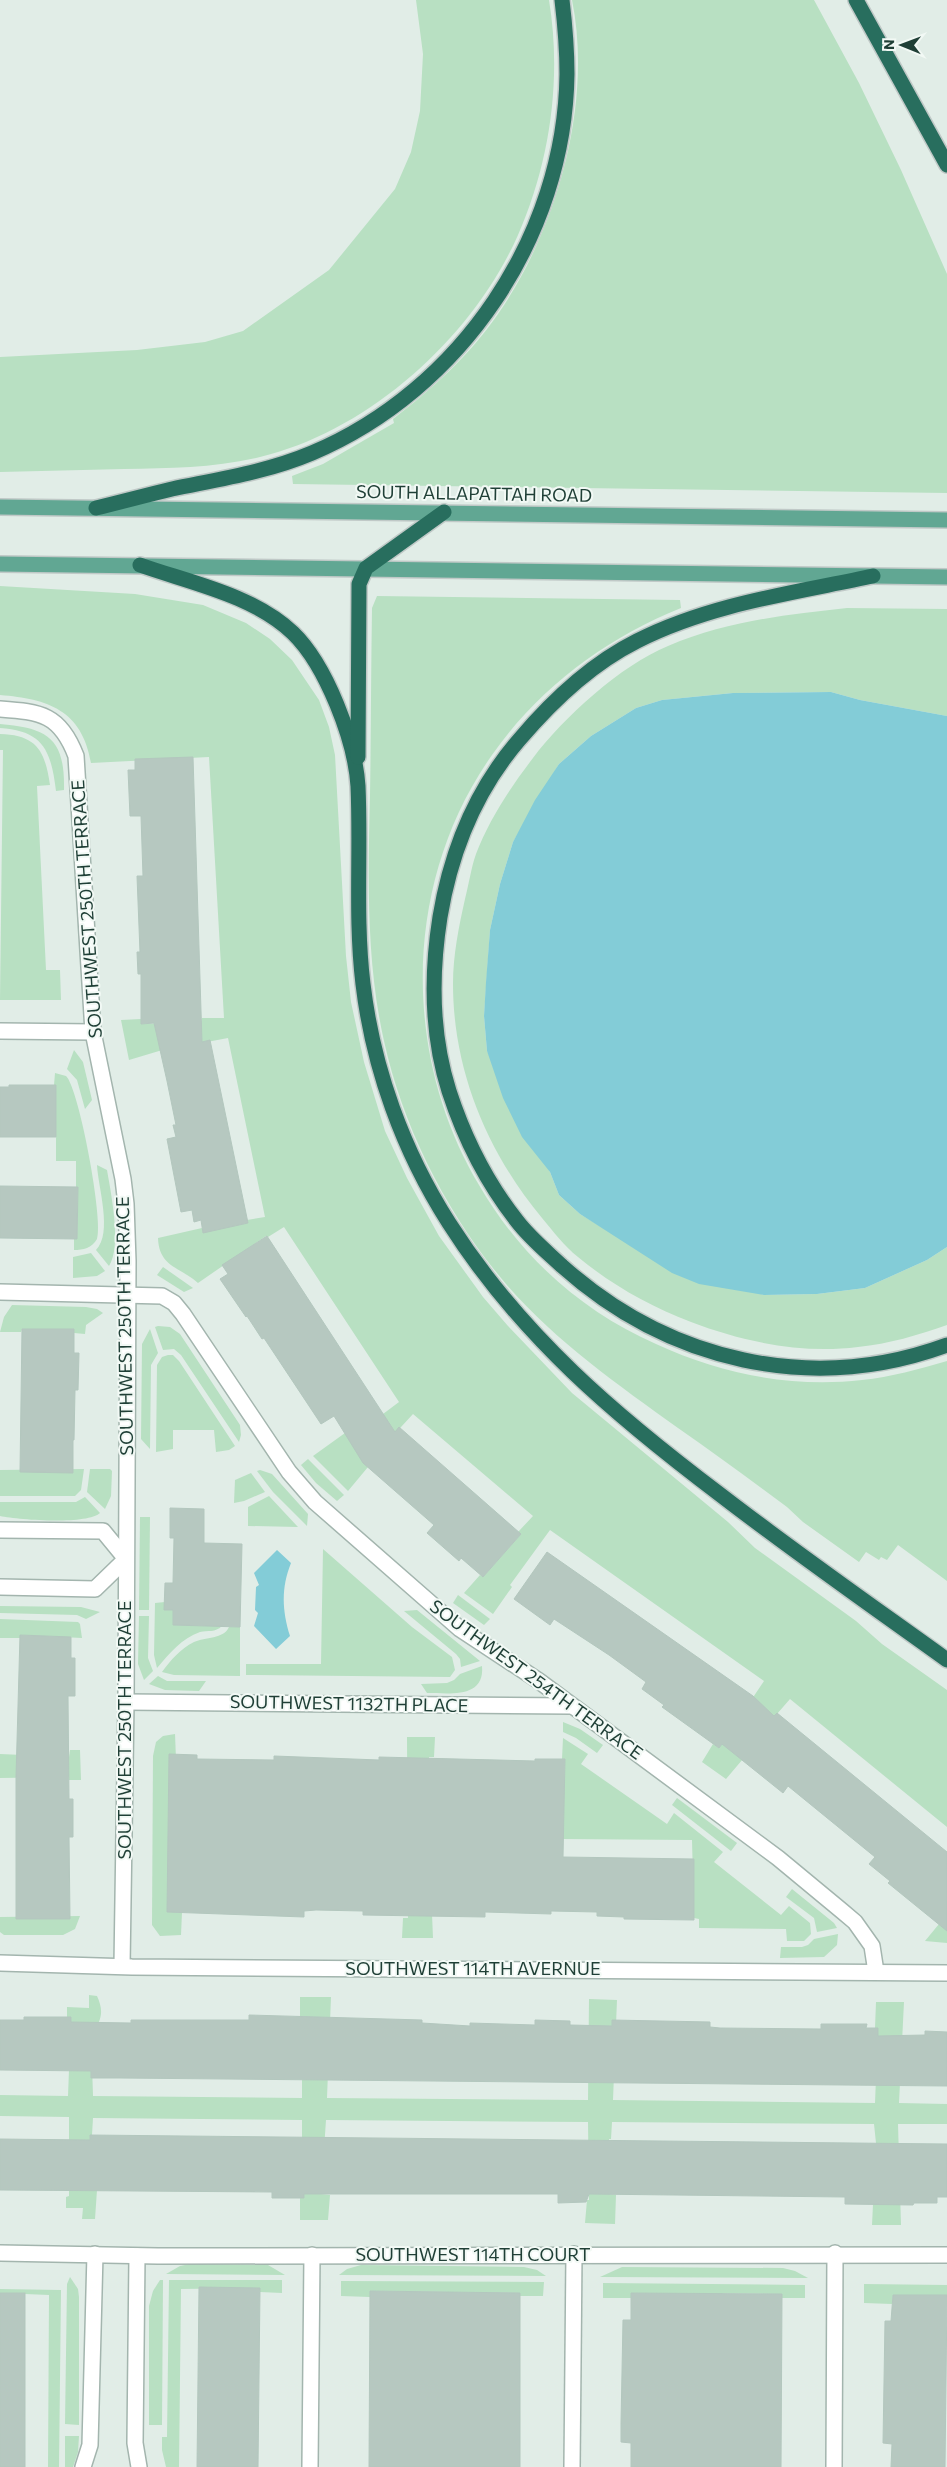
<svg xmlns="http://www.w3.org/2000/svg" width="947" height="2467" font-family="Commissioner,sans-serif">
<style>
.green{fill:#b8e0c2}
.water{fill:#83ccd7}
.building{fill:#b6c8c0;stroke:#b3c7be}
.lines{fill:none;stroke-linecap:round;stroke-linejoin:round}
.minor-casing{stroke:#a3b5ae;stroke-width:18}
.major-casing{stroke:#c0c9c7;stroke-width:18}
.highway-casing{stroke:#c0c9c7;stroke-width:18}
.minor{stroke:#fff;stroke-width:15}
.major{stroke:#61a793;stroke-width:15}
.highway{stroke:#286e5e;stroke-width:15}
.labels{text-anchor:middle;stroke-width:4;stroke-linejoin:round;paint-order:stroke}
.street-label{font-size:18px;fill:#1f3f36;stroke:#f2f9f5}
</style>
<rect width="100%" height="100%" fill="#e1ede7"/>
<g class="green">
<path d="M416 0H549C562 79 550 162 518 235 473 337 369 431 260 457 214 468 171 468 124 469 83 470 41 471 0 472V357L137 350 205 342 243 331 329 270 395 189 411 152 420 111 423 54Z"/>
<path d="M572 0H814L859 83 901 170 947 274V493L293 484 292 476 323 464 394 423 393 419C432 389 470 355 498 314 557 229 593 103 572 0Z"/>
<path d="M0 586 135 594 203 605 246 623 270 639 292 660 319 700 329 727 335 755 346 956 351 1002 364 1062 385 1131 407 1178 439 1236 483 1297 508 1326 572 1393 728 1522 755 1548 856 1621 882 1644 947 1690V1827L790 1699 745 1751 748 1753 726 1779 702 1762 713 1744 719 1748 764 1681 550 1530 510 1585 512 1587 493 1614 464 1593 480 1575 483 1577 521 1534 518 1532 533 1516 413 1414 366 1465 368 1467 348 1491 313 1456 345 1433 383 1414 399 1402 284 1227 268 1237 266 1236 198 1283C180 1267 159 1267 158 1238L202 1228 203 1232 248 1223 247 1220 265 1217 228 1038 159 1051 129 1060 121 1020 141 1019 142 1024 201 1022 202 1018H224L209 757 91 763C82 710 48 699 0 695Z"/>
<path d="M377 596 680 600 681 608C606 638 539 688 492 755 403 881 401 1054 479 1185 520 1256 581 1311 656 1344 721 1374 791 1388 862 1380 891 1377 919 1369 947 1361V1581L898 1545 887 1560 881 1557 879 1560 866 1552 859 1562 803 1522 787 1507C751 1480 715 1454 678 1428 618 1385 554 1340 506 1284 448 1216 403 1128 384 1041 366 961 368 878 370 796 371 733 371 671 372 608Z"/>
<path d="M847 608 947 609V716L860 700 831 692 733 693 662 700 636 708 591 736 559 764 513 842 500 884 490 930 484 1016 487 1051 550 1172 559 1195 580 1214 656 1260 764 1295 817 1294 865 1288 927 1260 947 1247V1325C918 1335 889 1344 858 1347 801 1354 744 1342 691 1322 649 1306 612 1285 578 1257 564 1246 553 1231 542 1218 487 1152 453 1070 453 984 453 955 459 926 465 899 469 884 471 868 476 854 489 820 510 788 533 758 563 718 621 665 668 646 727 621 784 615 847 608Z"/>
<path d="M0 724C49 728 65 739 64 790L56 791C51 751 44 731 0 728Z"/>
<path d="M0 734C37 735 45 751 50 785L37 786 46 970H60L61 1000H0L3 750H0Z"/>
<path d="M74 1050 83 1062 92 1100 85 1109 77 1080 67 1069Z"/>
<path d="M55 1073 66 1076C79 1088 104 1222 97 1239 92 1248 83 1250 74 1250V1239H77L78 1187H76V1161H56V1085H54Z"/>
<path d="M97 1165 107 1170C111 1193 122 1247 109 1266L96 1250C113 1233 98 1187 97 1165Z"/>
<path d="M91 1253 105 1271 97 1276 73 1278V1257Z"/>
<path d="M163 1267 193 1288 184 1292 157 1275Z"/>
<path d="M12 1305 86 1307 97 1309 103 1313 86 1325 85 1334 74 1333V1329H22L21 1332H0L4 1317Z"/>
<path d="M158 1326 170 1327 180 1334 240 1425 241 1435 239 1442 181 1355 174 1349 163 1350 155 1327Z"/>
<path d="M150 1329 158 1353 151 1365 150 1449 141 1439 142 1344Z"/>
<path d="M168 1355H173L179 1361 235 1446 229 1450 216 1452 214 1430H173V1449L156 1452 157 1365 162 1357Z"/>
<path d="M308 1459 344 1495 337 1501 316 1483 301 1465Z"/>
<path d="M84 1469 81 1490 75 1496H0V1470Z"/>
<path d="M90 1469H110L112 1471 111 1496 105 1509 87 1492Z"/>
<path d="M260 1470 272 1474 308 1514 307 1526 273 1492 257 1471Z"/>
<path d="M251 1473 265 1492 244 1501 234 1503 235 1480Z"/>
<path d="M269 1496 298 1527 248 1526V1507Z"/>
<path d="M85 1497 100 1513C87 1525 19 1520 0 1516V1502H76Z"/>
<path d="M140 1517H150L149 1610H139Z"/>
<path d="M323 1549 412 1627 452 1657 455 1670 450 1677 246 1675V1664H321Z"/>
<path d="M458 1595 490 1619 484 1625 453 1603Z"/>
<path d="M165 1602V1610H173V1625L222 1626C215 1633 208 1630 200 1632 182 1638 169 1654 157 1668L154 1655 155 1603Z"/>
<path d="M0 1606 81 1607 100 1612 86 1619 77 1615 0 1613Z"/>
<path d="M417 1610 480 1661 461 1667 460 1659 456 1654 404 1611Z"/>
<path d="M139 1616H149L148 1658 153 1671 144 1680 138 1664Z"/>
<path d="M0 1619 78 1622 80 1624 82 1638 20 1635V1638H0Z"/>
<path d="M229 1627H240V1676L174 1675 162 1672C171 1660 180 1649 194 1642 205 1637 224 1639 229 1627Z"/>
<path d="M482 1666C485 1699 449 1693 427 1693L421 1684 447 1683 454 1680 460 1674Z"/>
<path d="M158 1676 167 1681H206L199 1691 165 1690 149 1684Z"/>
<path d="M563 1722 580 1729 603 1745 597 1753 576 1738 563 1732Z"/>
<path d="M175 1734 182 1912 181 1935 160 1936 152 1925 153 1756 156 1742 163 1736Z"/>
<path d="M407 1737H435L434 1757H429L428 1819 433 1938H402L403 1918H408Z"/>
<path d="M563 1738 588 1754 581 1764 667 1824 674 1813 723 1852 714 1862 781 1915 789 1906 810 1923 811 1934 804 1941H787L786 1929 699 1928V1919L694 1918 692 1840 562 1839 565 1760 562 1759Z"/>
<path d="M70 1750H80L81 1780H69V1777L0 1778V1754L69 1757Z"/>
<path d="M677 1798 737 1843 731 1851 672 1805Z"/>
<path d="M792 1889 834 1923 837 1928 817 1932 814 1918 786 1897Z"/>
<path d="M80 1916 75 1929 63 1935H4L0 1932V1917Z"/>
<path d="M939 1924H947V1943L925 1941Z"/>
<path d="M838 1934 837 1945 824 1957 780 1958 781 1947H802L808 1945 814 1939Z"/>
<path d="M89 1995 97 1996C104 2011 102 2021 91 2034L93 2096 302 2098V2080L305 2079 306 2017 300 2016V1997H331L327 2098 588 2100 589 1999 617 2000 613 2100 875 2103 878 2028H875L876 2002H904L899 2103 947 2104V2124H898L901 2225H872L876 2143 874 2124 612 2122 611 2139H609V2194L616 2195 615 2224 585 2223 587 2200H589L588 2122 326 2120 321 2194 330 2195 328 2220H300V2198H302V2120L93 2118 92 2135H90L89 2189 97 2190 95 2219H82L83 2208H66V2197L69 2196V2117L0 2116V2095L68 2096 71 2018 67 2017V2007L89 2008Z"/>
<path d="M190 2264 268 2265 285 2275 166 2274 180 2266Z"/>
<path d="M361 2265 524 2267 537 2270 546 2276 339 2275 347 2269Z"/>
<path d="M622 2267 783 2268 795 2271 808 2278 600 2277Z"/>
<path d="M70 2277 78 2289 79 2297V2425L65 2424 67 2284Z"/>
<path d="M160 2280H163L162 2425H149V2306L153 2291Z"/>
<path d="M169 2280H282V2293L260 2292V2288L181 2289 179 2467H166L162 2450V2437H167Z"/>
<path d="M341 2281 544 2282 543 2296H520V2293L370 2291V2297L341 2296Z"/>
<path d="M603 2283 805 2285V2298H782V2294L723 2293 722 2296 631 2293V2298H603Z"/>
<path d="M864 2284 947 2285V2295H893L892 2304 864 2303Z"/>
<path d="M0 2289 61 2290 59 2467H48L49 2295 0 2293Z"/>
<path d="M65 2436H79L78 2452 73 2467H65Z"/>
</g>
<g class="water">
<path d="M831 692 860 700 947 716V1247L927 1260 865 1288 817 1294 764 1295 699 1284 672 1273 580 1214 559 1195 550 1172 522 1137 503 1098 487 1051 484 1016 486 982 490 930 500 884 513 842 535 800 559 764 591 736 636 708 662 700 733 693Z"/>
<path d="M277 1550 291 1563C281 1588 282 1610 290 1636L276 1649 254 1626 258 1613 255 1610 256 1587 259 1585 254 1573Z"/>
</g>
<g class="building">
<path d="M193 757 202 1042 210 1040 248 1223 203 1233 201 1220 194 1222 192 1210 181 1212 167 1139 176 1137 173 1125H176L167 1081 154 1023 141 1024V974H138L137 952H140L137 876H143L141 816H130L128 770H135V759Z"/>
<path d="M9 1085H56V1137H0V1087H9Z"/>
<path d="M0 1186 78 1187 77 1239 0 1238Z"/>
<path d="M267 1236 395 1432 399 1427 521 1534 483 1577 461 1558 459 1561 427 1533 434 1525 363 1463 334 1416 321 1424 264 1338 262 1339 247 1316 246 1317 220 1279 228 1274 222 1265Z"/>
<path d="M22 1329H74V1353H79L78 1390H75L74 1440H73V1473L20 1472Z"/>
<path d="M170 1508 204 1509V1543L242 1544 240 1627 173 1625V1610H164L165 1583H173L174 1538H170Z"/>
<path d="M547 1552 753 1696 774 1716 777 1713 947 1852V1931L888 1883 890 1881 869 1864 875 1857 788 1786 783 1793 722 1744 719 1748 662 1707 664 1705 642 1689 646 1682 609 1655 554 1619 550 1625 514 1599Z"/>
<path d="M20 1635 71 1637V1658H75V1696H68L69 1799H73V1837H69L70 1919H16V1777Z"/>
<path d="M169 1754 197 1755V1759L274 1760V1756L379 1760V1757L535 1761V1759H565L563 1857 694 1859V1920L624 1919V1917L597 1916V1912L551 1911V1914L485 1912V1917L363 1915V1911L316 1910 304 1911V1917L167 1912Z"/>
<path d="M249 2015 422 2020V2023L470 2026V2023L535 2025V2020L570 2021V2025L612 2026V2020L710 2022V2027L720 2028 821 2029V2024H867L866 2028H878V2036L925 2035V2031L947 2032V2086L120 2078H91V2071L0 2070V2020H24V2017H71V2022L131 2023V2020H249Z"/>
<path d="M90 2135 947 2144V2197H937V2203H914L913 2205 845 2204V2197L589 2194 586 2202 558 2203V2194H304V2198H272V2192L0 2190V2139L90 2140Z"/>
<path d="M199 2287 260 2288 258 2467H197Z"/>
<path d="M370 2291 520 2293V2467H369Z"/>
<rect x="0" y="2293" width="25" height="174"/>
<path d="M631 2293 782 2294 781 2467H631V2443L621 2442V2424L623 2320H631Z"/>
<path d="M893 2295H947L945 2467H891L892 2444 883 2443 885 2321H891Z"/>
</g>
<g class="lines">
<g class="minor-casing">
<g id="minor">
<path d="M0 709C41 712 60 714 76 756L93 1032 123 1179 126 1204 128 1261 126 1702 122 1966"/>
<path d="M0 1031 93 1032"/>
<path d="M0 1292 162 1296 174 1303 183 1314 289 1472 315 1502 460 1629 539 1681 778 1858 842 1911 855 1922 872 1946 876 1972"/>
<path d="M0 1530 103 1531 126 1559 95 1589 0 1587"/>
<path d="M126 1702 571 1706"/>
<path d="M0 1963 132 1967 947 1973"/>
<path d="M0 2253 158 2256 947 2255"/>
<path d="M137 2256 135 2443 139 2467"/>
<path d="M83 2467 90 2445 95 2254"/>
<path d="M310 2467 312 2255"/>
<path d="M572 2467 574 2254"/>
<path d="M834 2467 835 2253"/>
</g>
</g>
<g class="major-casing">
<g id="major">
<path d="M0 507 947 520"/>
<path d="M0 564 947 577"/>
</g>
</g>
<g class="highway-casing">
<g id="highway">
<path d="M856 0 947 165"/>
<path d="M96 508C121 502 147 495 172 489 220 479 267 472 312 453 461 390 565 236 567 74 567 49 565 25 562 0"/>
<path d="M140 565C191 583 253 595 293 633 326 665 355 740 358 786 361 852 355 918 363 984 373 1068 403 1151 449 1223 521 1336 616 1416 722 1496 796 1553 872 1606 947 1660"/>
<path d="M873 576C793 593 710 604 637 641 591 664 552 701 519 740 475 791 451 851 440 917 431 974 431 1034 449 1091 464 1137 487 1183 517 1221 530 1238 546 1251 562 1266 668 1361 811 1395 947 1345"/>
<path d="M358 757 359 584 366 568 444 512"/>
</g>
</g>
<use href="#minor" class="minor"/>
<use href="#major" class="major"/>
<use href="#highway" class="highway"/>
</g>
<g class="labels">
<g class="street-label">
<text transform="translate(474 494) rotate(1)" y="6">SOUTH ALLAPATTAH ROAD</text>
<text transform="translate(87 909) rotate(-94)" y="6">SOUTHWEST 250TH TERRACE</text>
<text transform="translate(125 1326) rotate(-91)" y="6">SOUTHWEST 250TH TERRACE</text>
<text transform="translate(536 1680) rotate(36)" y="6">SOUTHWEST 254TH TERRACE</text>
<text transform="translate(349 1704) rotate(1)" y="6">SOUTHWEST 1132TH PLACE</text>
<text transform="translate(125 1730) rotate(-90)" y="6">SOUTHWEST 250TH TERRACE</text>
<text x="473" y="1975">SOUTHWEST 114TH AVERNUE</text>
<text x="473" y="2261">SOUTHWEST 114TH COURT</text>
</g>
</g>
<g transform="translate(902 45) rotate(271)" stroke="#f2f9f5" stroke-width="4" paint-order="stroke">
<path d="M0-4L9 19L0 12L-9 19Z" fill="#1f3f36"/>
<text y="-8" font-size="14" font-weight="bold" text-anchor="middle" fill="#1f3f36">N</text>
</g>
</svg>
